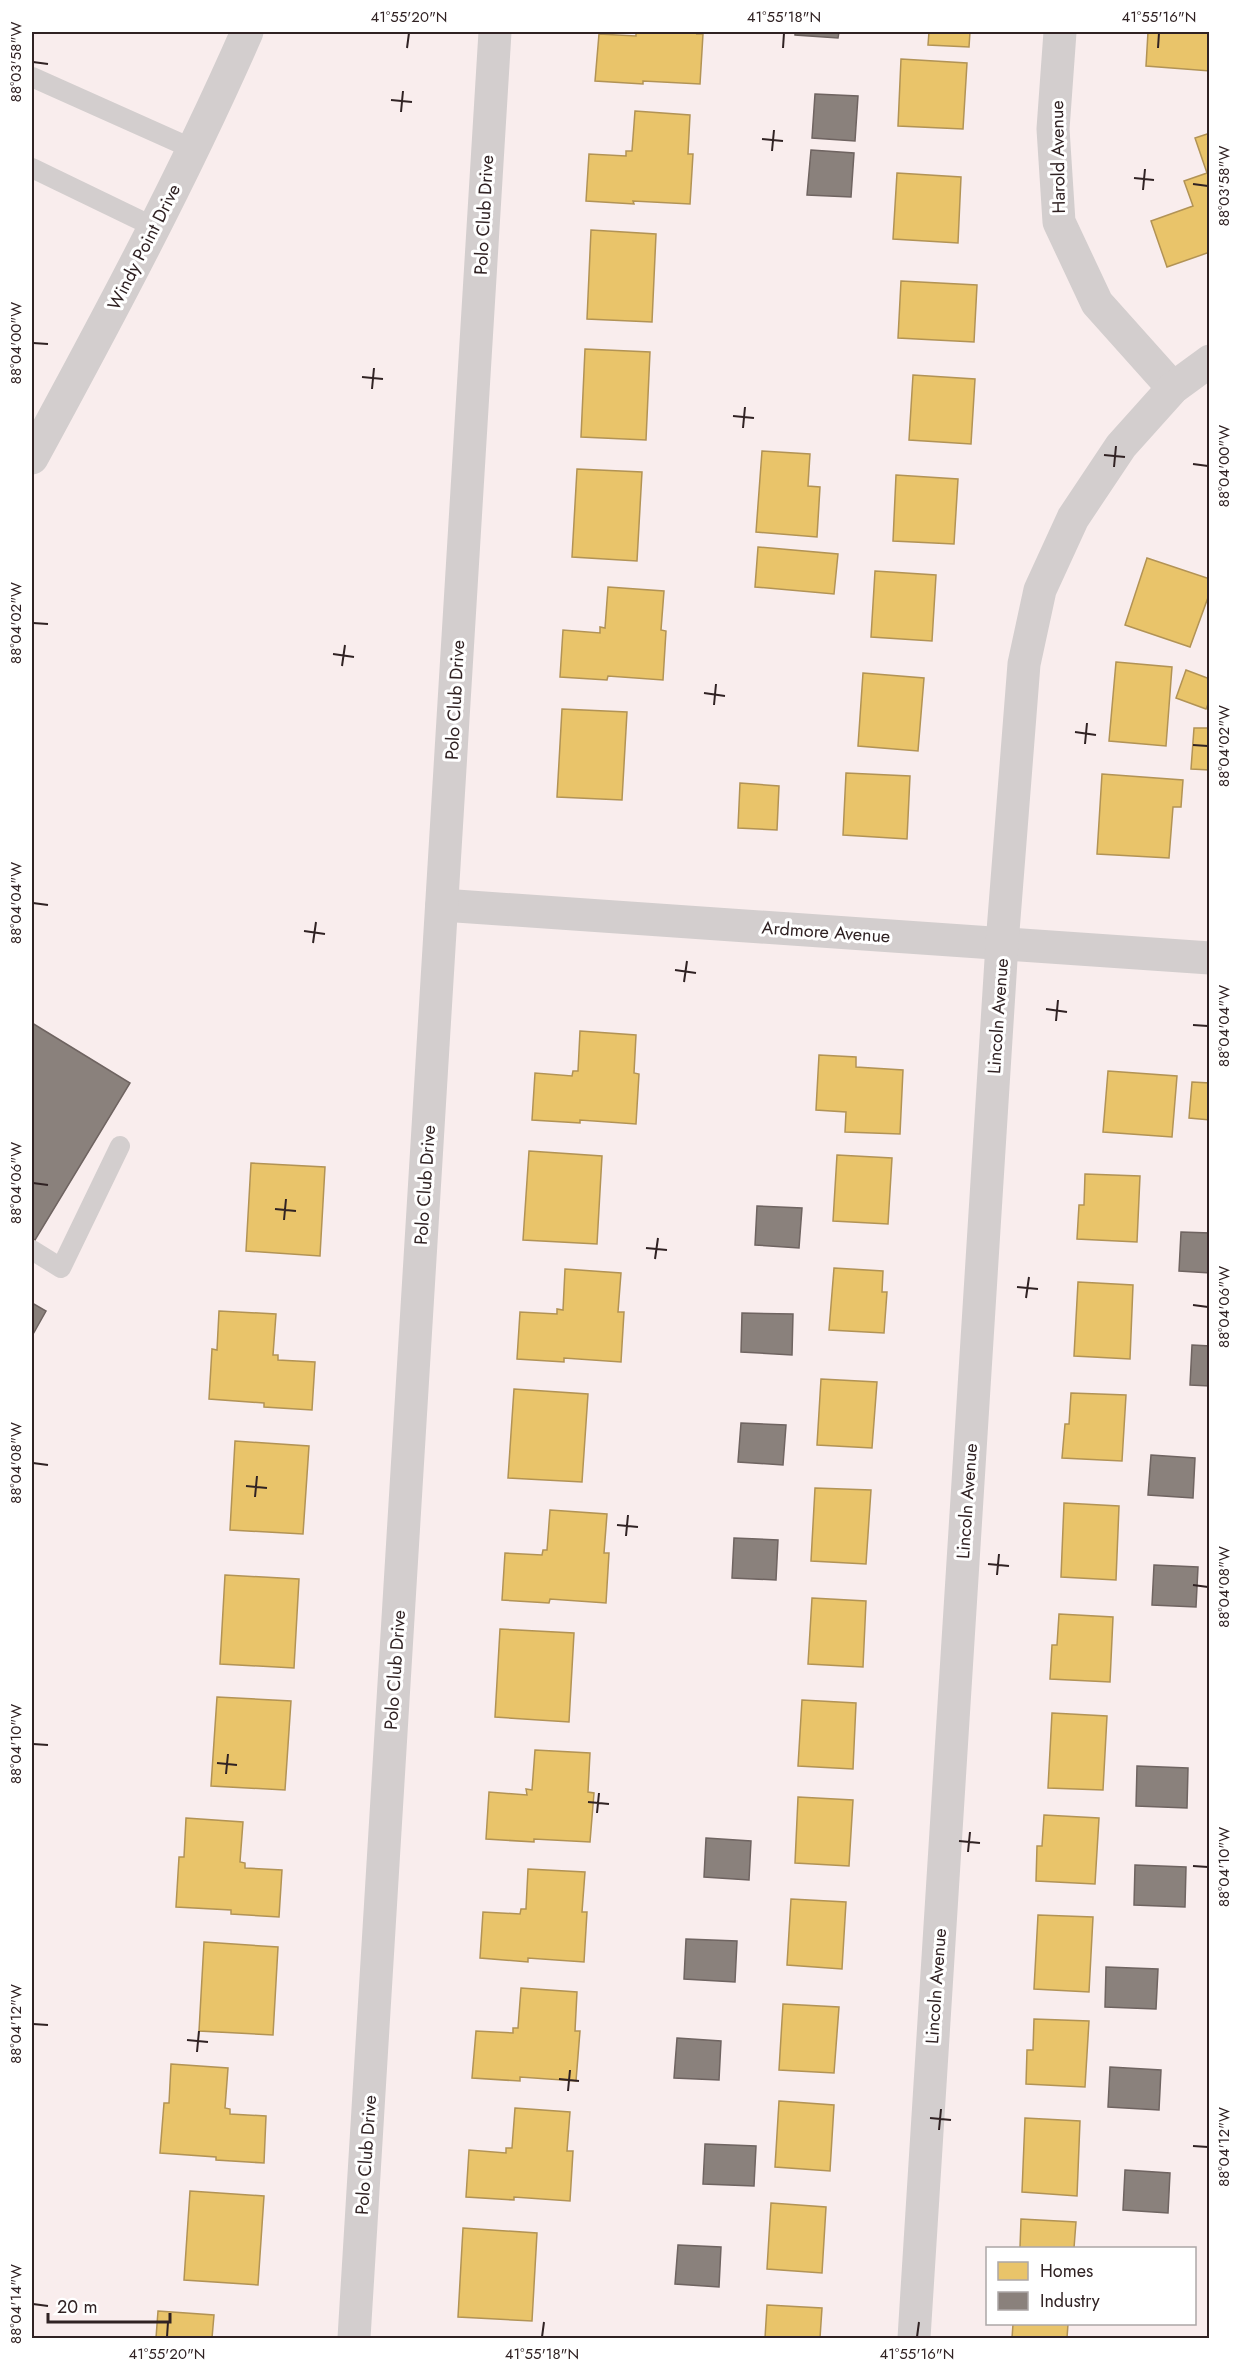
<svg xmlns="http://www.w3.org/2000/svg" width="1241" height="2370" font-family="Jost,sans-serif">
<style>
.homes{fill:#e9c46a;stroke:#b29355;stroke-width:1.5}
.industry{fill:#8a817c;stroke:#6f6461;stroke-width:1.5}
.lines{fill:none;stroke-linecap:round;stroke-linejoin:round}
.lane{stroke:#d3cece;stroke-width:20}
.street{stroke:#d3cece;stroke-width:33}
.ticks{fill:none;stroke:#302223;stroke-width:2}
.labels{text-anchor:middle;stroke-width:6;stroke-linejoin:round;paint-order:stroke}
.street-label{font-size:18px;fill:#302223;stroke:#fff}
.neatline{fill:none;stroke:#302223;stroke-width:2}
.ticks-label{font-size:15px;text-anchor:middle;fill:#302223}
</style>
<rect width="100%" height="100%" fill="#f9eded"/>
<g class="homes">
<path d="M636 32H698L697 34H703L700 84 643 81V84L595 81 599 34 636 36Z"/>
<path d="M929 32H970L969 47 928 45Z"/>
<path d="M1148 32H1210V71L1146 66Z"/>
<path d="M901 59 967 63 963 129 898 126Z"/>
<path d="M635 111 690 115 688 154H693L690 204 633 201 634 204 586 201 589 154 626 156V151H632Z"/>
<path d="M1210 133V252L1167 267 1151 221 1193 206 1184 181 1207 173 1195 138Z"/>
<path d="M897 173 961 177 958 243 893 239Z"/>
<path d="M591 230 656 234 652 322 587 319Z"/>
<path d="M901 281 977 285 974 342 898 338Z"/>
<path d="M585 349 650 352 646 440 581 437Z"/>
<path d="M913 375 975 379 971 444 909 440Z"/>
<path d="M762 451 810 454 808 486 820 487 817 537 756 532Z"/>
<path d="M577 469 642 472 637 561 572 557Z"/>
<path d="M896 475 958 479 954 544 893 541Z"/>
<path d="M758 547 838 554 834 594 755 587Z"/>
<path d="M1147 558 1210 579V592L1190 647 1125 625Z"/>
<path d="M875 571 936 575 932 641 871 637Z"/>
<path d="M608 587 664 591 661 630 666 631 663 680 608 676 607 680 560 677 563 630 600 633V627L605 628Z"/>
<path d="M1116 662 1172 667 1166 746 1109 741Z"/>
<path d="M1186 670 1210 679V699L1206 709 1176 698Z"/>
<path d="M863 673 924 678 918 751 858 746Z"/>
<path d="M562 709 627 712 622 800 557 797Z"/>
<path d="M1194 728H1210V770L1191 769Z"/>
<path d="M846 773 910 776 907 839 843 835Z"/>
<path d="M1102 774 1183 780 1181 807H1173L1169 858 1097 854Z"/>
<path d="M740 783 779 786 777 830 738 828Z"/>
<path d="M580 1031 636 1035 634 1073 639 1074 636 1124 580 1120V1123L532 1120 535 1073 572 1076 573 1071H578Z"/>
<path d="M819 1055 856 1057V1067L903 1070 900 1134 845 1132 846 1112 816 1110Z"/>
<path d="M1108 1071 1177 1076 1172 1137 1103 1132Z"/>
<path d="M1192 1082 1210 1083V1120L1189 1118Z"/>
<path d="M529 1151 602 1156 597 1244 523 1240Z"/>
<path d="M837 1155 892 1158 888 1224 833 1221Z"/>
<path d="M251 1163 325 1167 320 1256 246 1251Z"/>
<path d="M1085 1174 1140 1176 1137 1242 1077 1239 1079 1205H1084Z"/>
<path d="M834 1268 883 1271 882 1292H887L884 1333 829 1330Z"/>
<path d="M565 1269 621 1273 618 1312H624L621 1362 564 1358V1362L517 1359 520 1312 557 1314V1309L563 1310Z"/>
<path d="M1078 1282 1133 1285 1130 1359 1074 1356Z"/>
<path d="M219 1311 276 1314 273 1355H278V1360L315 1362 312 1410 264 1407V1403L209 1399 212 1349 217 1350Z"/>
<path d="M821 1379 877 1382 872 1448 817 1445Z"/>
<path d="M514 1389 588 1394 582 1482 508 1478Z"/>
<path d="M1071 1393 1126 1395 1122 1461 1062 1458 1065 1424H1069Z"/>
<path d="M235 1441 309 1446 303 1534 230 1530Z"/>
<path d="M815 1488 871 1490 866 1564 811 1561Z"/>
<path d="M1064 1503 1119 1506 1116 1580 1061 1577Z"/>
<path d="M550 1510 607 1514 604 1553H609L606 1603 550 1599 549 1603 502 1600 505 1553 542 1555 543 1550H547Z"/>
<path d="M225 1575 299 1579 294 1668 220 1664Z"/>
<path d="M812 1598 866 1601 863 1667 808 1664Z"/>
<path d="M1059 1614 1113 1617 1110 1682 1050 1679 1052 1645H1057Z"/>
<path d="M500 1629 574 1633 569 1722 495 1717Z"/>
<path d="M217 1697 291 1701 285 1790 211 1786Z"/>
<path d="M802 1700 856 1703 853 1769 798 1766Z"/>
<path d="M1052 1713 1107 1716 1103 1790 1048 1788Z"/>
<path d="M535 1750 590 1753 588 1792 594 1793 590 1842 534 1839V1842L486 1839 489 1792 527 1795 526 1789 532 1790Z"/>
<path d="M798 1797 853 1800 849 1866 795 1863Z"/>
<path d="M1044 1815 1099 1818 1095 1884 1036 1881 1037 1846H1042Z"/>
<path d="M186 1818 243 1822 240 1862 245 1863V1868L282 1870 279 1917 231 1914V1910L176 1907 179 1857H184Z"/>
<path d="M528 1869 585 1872 582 1912H587L584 1962 528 1958V1962L480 1958 483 1912 520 1914 521 1909H526Z"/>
<path d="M791 1899 846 1902 842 1969 787 1965Z"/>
<path d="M1038 1915 1093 1917 1089 1992 1034 1989Z"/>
<path d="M204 1942 278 1947 273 2035 199 2031Z"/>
<path d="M521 1988 577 1992 575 2031H580L576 2081 520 2077V2081L472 2078 476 2031 513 2033V2028H518Z"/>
<path d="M783 2004 839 2007 834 2073 779 2070Z"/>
<path d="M1034 2019 1089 2021 1085 2087 1026 2084 1027 2050H1033Z"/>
<path d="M171 2064 228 2068 225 2108 230 2109V2114L266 2116 264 2163 216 2160V2157L160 2153 164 2103H169Z"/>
<path d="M779 2101 834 2105 830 2171 775 2167Z"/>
<path d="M515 2108 570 2112 567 2151H573L570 2201 514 2197V2200L466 2197 469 2150 506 2153V2148H512Z"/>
<path d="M1025 2118 1080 2121 1077 2196 1022 2192Z"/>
<path d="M190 2191 264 2196 258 2285 184 2280Z"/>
<path d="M771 2203 826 2207 822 2273 767 2269Z"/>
<path d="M1021 2219 1076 2222 1074 2248H1020Z"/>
<path d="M463 2228 537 2233 532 2321 458 2317Z"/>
<path d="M767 2305 822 2308 820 2338H765Z"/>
<path d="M158 2311 214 2315 212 2338H156Z"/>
<path d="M1013 2324H1068L1067 2338H1012Z"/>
</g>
<g class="industry">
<path d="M795 32H839L838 38 795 35Z"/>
<path d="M815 94 858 96 855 141 812 138Z"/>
<path d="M811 150 854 153 851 197 807 195Z"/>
<path d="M32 1023 130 1083 35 1240 32 1238Z"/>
<path d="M757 1206 802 1208 799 1248 755 1245Z"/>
<path d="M1181 1232 1210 1233V1273L1179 1271Z"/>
<path d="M32 1303 46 1311 32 1336Z"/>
<path d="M742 1313 793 1314 792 1355 741 1352Z"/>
<path d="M1192 1345 1210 1346V1386L1190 1385Z"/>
<path d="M741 1423 786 1425 783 1465 738 1462Z"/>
<path d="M1151 1455 1195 1458 1193 1498 1148 1495Z"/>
<path d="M734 1538 778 1540 776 1580 732 1578Z"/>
<path d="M1154 1565 1198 1567 1196 1607 1152 1605Z"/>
<path d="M1137 1766 1188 1768 1187 1808 1136 1806Z"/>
<path d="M706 1838 751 1841 749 1880 704 1877Z"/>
<path d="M1135 1865 1186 1867 1185 1907 1134 1905Z"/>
<path d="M686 1939 737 1941 735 1982 684 1979Z"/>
<path d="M1106 1967 1158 1969 1156 2009 1105 2007Z"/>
<path d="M677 2038 721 2041 719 2080 674 2078Z"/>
<path d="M1110 2067 1161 2070 1159 2110 1108 2107Z"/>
<path d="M705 2144 756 2146 754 2186 703 2184Z"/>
<path d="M1125 2170 1170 2173 1168 2213 1123 2210Z"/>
<path d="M678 2245 721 2247 719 2287 675 2284Z"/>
</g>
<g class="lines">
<g class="lane">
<path d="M32 77 193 149"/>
<path d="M32 168 154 227"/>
<path d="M32 1250 61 1268 120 1146"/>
</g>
<g class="street">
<path d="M1060 32 1053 129 1059 222 1097 303 1173 388"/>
<path d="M32 458C108 318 183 178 247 32"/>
<path d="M442 905 1210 958"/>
<path d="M354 2338 495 32"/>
<path d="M914 2338 1002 944 1024 664 1040 590 1073 518 1121 446 1173 388 1210 361"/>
</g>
</g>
<path class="ticks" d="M407 48 409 33M783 48 784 33M1158 48 1159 33M33 62 48 64M391 100 412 102M401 112 403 91M762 139 783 141M772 151 774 130M1134 178 1154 180M1193 184 1208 186M1143 190 1145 169M33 343 48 344M362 377 383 379M372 389 374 368M733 416 754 418M743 428 745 407M1104 455 1125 457M1193 464 1208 466M1114 467 1116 446M33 623 48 624M333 654 354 657M342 666 345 645M704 693 725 696M714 705 716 684M1075 732 1096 735M1085 744 1087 723M1193 745 1208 746M33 903 48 905M304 931 325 934M313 943 316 922M675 970 696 973M684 982 687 961M1046 1009 1067 1012M1056 1021 1058 1000M1193 1025 1208 1026M33 1183 48 1185M275 1209 296 1211M284 1220 286 1199M646 1248 667 1250M655 1259 658 1238M1017 1287 1038 1289M1026 1298 1029 1277M1193 1305 1208 1307M33 1463 48 1465M246 1486 267 1488M255 1497 257 1476M617 1525 638 1527M626 1536 628 1515M988 1564 1009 1566M997 1575 999 1554M1193 1585 1208 1587M33 1744 48 1745M217 1763 237 1765M226 1774 228 1754M588 1802 609 1804M597 1813 599 1793M959 1841 980 1843M968 1852 970 1832M1193 1866 1208 1867M33 2024 48 2025M187 2040 208 2042M197 2052 199 2031M559 2079 579 2081M568 2091 570 2070M930 2118 951 2120M939 2130 941 2109M1193 2146 1208 2147M33 2304 48 2306M167 2337 168 2322M542 2337 544 2322M917 2337 919 2322"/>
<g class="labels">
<g class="street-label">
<text transform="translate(1058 157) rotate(-91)" y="6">Harold Avenue</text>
<text transform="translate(484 215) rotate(-87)" y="6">Polo Club Drive</text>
<text transform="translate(144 247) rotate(-63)" y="6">Windy Point Drive</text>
<text transform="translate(455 700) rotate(-87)" y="6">Polo Club Drive</text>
<text transform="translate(826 932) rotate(4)" y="6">Ardmore Avenue</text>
<text transform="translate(998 1016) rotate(-86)" y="6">Lincoln Avenue</text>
<text transform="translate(425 1185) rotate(-86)" y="6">Polo Club Drive</text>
<text transform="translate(967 1501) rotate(-86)" y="6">Lincoln Avenue</text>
<text transform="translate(395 1670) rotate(-86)" y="6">Polo Club Drive</text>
<text transform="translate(936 1986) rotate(-86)" y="6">Lincoln Avenue</text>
<text transform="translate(366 2155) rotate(-86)" y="6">Polo Club Drive</text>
</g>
</g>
<rect width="1241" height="2370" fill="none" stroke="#ffffff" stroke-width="66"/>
<rect x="986" y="2247" width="210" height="78" fill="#ffffff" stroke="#aca7a7" stroke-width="1.5"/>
<rect x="998" y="2262" width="30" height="18" fill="#e9c46a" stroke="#aca7a7" stroke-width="1.5"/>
<text x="1040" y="2277" font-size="18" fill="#302223">Homes</text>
<rect x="998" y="2292" width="30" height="18" fill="#8a817c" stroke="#aca7a7" stroke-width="1.5"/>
<text x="1040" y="2307" font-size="18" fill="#302223">Industry</text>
<path d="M48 2313v9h122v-9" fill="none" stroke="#302223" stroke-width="3"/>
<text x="57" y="2313" font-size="18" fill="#302223" stroke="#ffffff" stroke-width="4.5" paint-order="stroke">20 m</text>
<rect x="33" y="33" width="1175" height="2304" class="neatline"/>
<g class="ticks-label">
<text x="409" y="22">41°55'20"N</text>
<text x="784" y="22">41°55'18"N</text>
<text x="1159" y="22">41°55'16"N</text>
<text transform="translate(16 62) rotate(-90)" y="5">88°03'58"W</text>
<text transform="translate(1224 186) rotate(-90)" y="5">88°03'58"W</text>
<text transform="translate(16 343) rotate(-90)" y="5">88°04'00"W</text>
<text transform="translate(1224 466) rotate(-90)" y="5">88°04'00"W</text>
<text transform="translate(16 623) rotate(-90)" y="5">88°04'02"W</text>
<text transform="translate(1224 746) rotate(-90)" y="5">88°04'02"W</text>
<text transform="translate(16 903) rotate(-90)" y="5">88°04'04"W</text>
<text transform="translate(1224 1026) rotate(-90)" y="5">88°04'04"W</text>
<text transform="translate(16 1183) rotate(-90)" y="5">88°04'06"W</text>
<text transform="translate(1224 1307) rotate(-90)" y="5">88°04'06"W</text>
<text transform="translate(16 1463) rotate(-90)" y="5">88°04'08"W</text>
<text transform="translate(1224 1587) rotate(-90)" y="5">88°04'08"W</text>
<text transform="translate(16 1744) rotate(-90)" y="5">88°04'10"W</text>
<text transform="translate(1224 1867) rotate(-90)" y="5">88°04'10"W</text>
<text transform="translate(16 2024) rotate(-90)" y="5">88°04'12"W</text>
<text transform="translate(1224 2147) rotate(-90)" y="5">88°04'12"W</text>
<text transform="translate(16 2304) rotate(-90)" y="5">88°04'14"W</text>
<text x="167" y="2359">41°55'20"N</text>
<text x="542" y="2359">41°55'18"N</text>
<text x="917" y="2359">41°55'16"N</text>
</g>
</svg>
